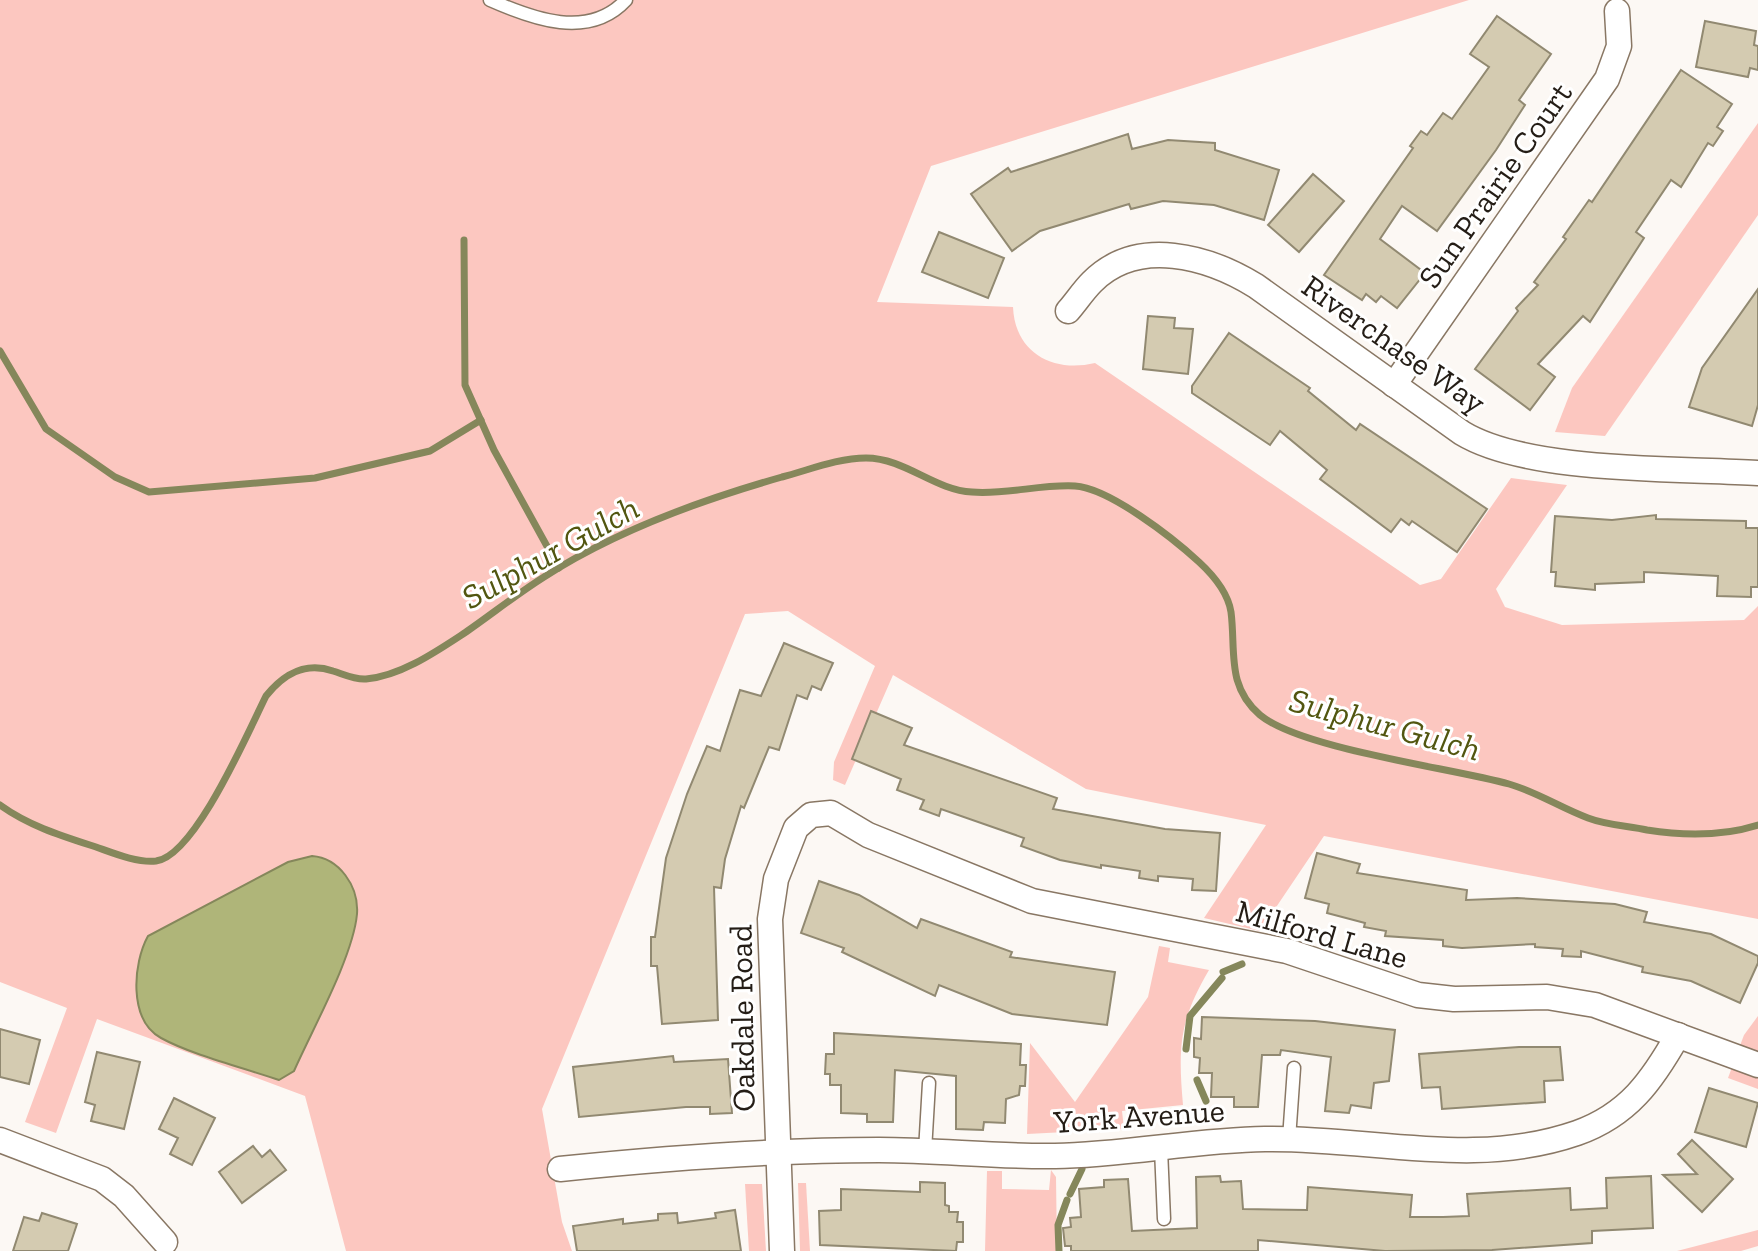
<svg xmlns="http://www.w3.org/2000/svg" width="1758" height="1251" font-family="'Zilla Slab',serif">
<style>
.green{fill:#fcc7c0}
.water{fill:#afb579;stroke:#85875b;stroke-width:2}
.lines{fill:none;stroke-linecap:round;stroke-linejoin:round}
.stream{stroke:#85875b;stroke-width:7}
.building{fill:#d4cbb1;stroke:#918971;stroke-width:2}
.lane-casing{stroke:#897764;stroke-width:15}
.street-casing{stroke:#897764;stroke-width:27}
.lane{stroke:#fff;stroke-width:12}
.street{stroke:#fff;stroke-width:24}
.labels{text-anchor:middle;stroke-width:6;stroke-linejoin:round;paint-order:stroke}
.street-label{font-size:32px;fill:#241d16;stroke:#fff}
.water-label{font-size:34px;font-style:italic;fill:#525610;stroke:#fff}
</style>
<rect width="100%" height="100%" fill="#fcf8f4"/>
<g class="green">
<path d="M0 0H1469L931 166 877 302 1013 307C1015 353 1053 373 1095 363L1420 585 1441 579 1511 478 1567 485 1496 589 1505 607 1562 625 1744 620 1758 606V919L1324 836 1260 931 1204 918 1266 825 1086 789 893 675 845 785 833 780 834 762 875 666 788 611 745 614 542 1109 562 1222 572 1251H346L305 1096 97 1019 56 1133 25 1122 67 1008 0 982Z"/>
<path d="M1758 123V215L1605 436 1555 432 1572 388Z"/>
<path d="M1159 946 1170 948 1168 962 1209 970C1179 1021 1178 1047 1183 1105L1122 1111 1124 1129 1027 1134 1030 1043 1075 1102 1148 997Z"/>
<path d="M1758 1016V1089L1728 1078 1744 1035Z"/>
<path d="M1051 1170 1056 1177 1057 1251H985L987 1171H1002V1189L1049 1190Z"/>
<path d="M798 1183H806L810 1251H800Z"/>
<path d="M745 1184H762L766 1251H749Z"/>
<path d="M1758 1230V1246L1741 1251H1677Z"/>
</g>
<path class="water" d="M312 856C339 858 359 886 357 914 353 957 312 1030 294 1071L279 1080C244 1068 192 1055 161 1038 128 1020 133 963 148 936L288 862Z"/>
<g class="lines">
<g class="stream">
<path d="M464 240 465 385 494 450 559 568"/>
<path d="M0 351 46 429 115 477 149 492 315 478 430 451 481 420"/>
<path d="M0 805C29 826 62 836 96 847 113 853 137 863 156 861 195 856 248 732 266 696 283 675 304 661 333 671 343 674 355 680 366 679 401 676 437 651 466 632 492 614 517 594 544 577 615 531 701 500 782 477 809 470 838 458 866 458 905 458 934 490 972 492 1006 495 1041 484 1075 486 1109 488 1173 538 1199 562 1212 574 1228 593 1231 612 1236 651 1226 686 1260 715 1301 749 1451 768 1509 784 1537 792 1561 808 1588 818 1606 825 1628 826 1647 830 1684 836 1723 836 1758 825"/>
<path d="M1223 972 1242 964"/>
<path d="M1186 1049 1190 1016 1222 978"/>
<path d="M1197 1080 1206 1101"/>
<path d="M1070 1194 1082 1169"/>
<path d="M1059 1251 1058 1225 1067 1200"/>
</g>
</g>
<g class="building">
<path d="M1497 16 1551 54 1519 100 1525 105 1496 150 1437 231 1402 206 1380 239 1425 273 1397 308 1381 296 1376 302 1366 294 1362 300 1324 275 1413 148 1410 146 1421 131 1427 135 1443 113 1452 119 1489 67 1470 54Z"/>
<path d="M1705 21 1756 31 1754 45 1758 46V70L1750 68 1748 77 1696 67Z"/>
<path d="M1681 70 1732 104 1717 127 1723 131 1713 146 1708 143 1681 187 1671 180 1636 232 1644 238 1590 322 1583 316 1538 364 1555 377 1530 410 1475 369 1518 311 1516 308 1538 285 1534 282 1566 239 1563 237 1589 200 1592 202Z"/>
<path d="M1128 134 1132 149 1168 140 1215 143V150L1279 170 1264 220 1214 205 1163 201 1131 209 1129 204 1040 231 1012 251 971 194 1008 168 1011 172Z"/>
<path d="M1313 174 1344 201 1299 252 1268 225Z"/>
<path d="M939 232 1004 258 988 298 922 272Z"/>
<path d="M1758 289V405L1752 426 1689 407 1702 368Z"/>
<path d="M1148 316 1175 318 1174 328 1193 329 1188 374 1143 369Z"/>
<path d="M1229 333 1310 388 1308 391 1356 430 1360 424 1487 509 1457 552 1412 521 1409 525 1401 519 1391 532 1320 479 1327 470 1280 431 1270 445 1192 393V386Z"/>
<path d="M1656 515V519L1746 521V528H1758V587H1751V597L1717 596 1718 576 1644 572V582L1595 584V590L1555 586 1556 572H1551L1555 516 1612 520Z"/>
<path d="M784 643 833 663 821 690 812 686 807 699 797 695 779 750 769 747 744 808 741 806 725 859 721 888 714 887 718 1020 662 1024 657 966H651V937H655L666 858 687 794 707 746 720 751 740 690 761 696Z"/>
<path d="M871 711 912 728 904 745 1057 798 1053 809 1165 829 1220 833 1216 891 1192 890 1193 879 1158 876V881L1139 878 1140 871 1101 865V868L1060 860 1021 846 1024 838 941 809 939 816 920 809 924 800 897 790 901 779 852 759Z"/>
<path d="M1317 853 1360 864 1357 873 1467 890 1466 900 1517 898 1615 904 1647 912 1644 922 1711 934 1758 956V963L1740 1003 1691 981 1642 972 1643 967 1581 951V957L1562 956 1563 949 1535 947V944L1462 948 1443 946V940L1385 936 1386 931 1364 927 1365 923 1327 913 1329 904 1305 898Z"/>
<path d="M819 881 859 895 917 928 921 919 1012 952 1010 957 1115 972 1107 1025 1012 1014 939 985 935 996 842 952 844 948 801 933Z"/>
<path d="M1202 1017 1315 1021 1395 1030 1389 1081 1374 1083 1371 1108 1351 1105 1349 1113 1325 1111 1331 1057 1281 1050 1280 1055H1262L1258 1107H1234V1097H1211L1212 1073H1199L1200 1058 1194 1057V1038L1201 1039Z"/>
<path d="M0 1029 40 1040 29 1084 0 1077Z"/>
<path d="M834 1033 1021 1044 1020 1065H1026L1025 1086H1020L1019 1095 1006 1099 1005 1123 984 1122 983 1130 956 1129V1076L895 1070 893 1122H867V1114L841 1113V1085H830V1074H825L826 1054H834Z"/>
<path d="M1519 1047H1560L1563 1080 1544 1081 1545 1102 1442 1109 1440 1087 1422 1088 1419 1054Z"/>
<path d="M97 1052 140 1062 124 1129 91 1121 95 1105 85 1102Z"/>
<path d="M673 1056 674 1062 728 1059 732 1113 710 1114V1107H686L579 1117 573 1067Z"/>
<path d="M1709 1088 1758 1103 1746 1147 1695 1132Z"/>
<path d="M174 1098 215 1118 192 1165 170 1154 178 1138 159 1129Z"/>
<path d="M1692 1140 1733 1179 1702 1212 1663 1175 1697 1174 1678 1154Z"/>
<path d="M253 1146 262 1157 270 1150 286 1170 242 1203 219 1172Z"/>
<path d="M1220 1176 1221 1182 1241 1181 1243 1209 1307 1210 1308 1187 1412 1195 1410 1217H1443L1469 1216 1467 1194 1570 1188 1571 1210 1607 1208 1606 1178 1651 1176 1653 1228 1592 1231V1243L1492 1250 1385 1251 1258 1240V1251H1071V1246H1065L1063 1228 1071 1227 1070 1218 1081 1217 1079 1189 1104 1187V1180L1128 1179 1132 1231 1197 1228 1196 1177Z"/>
<path d="M920 1182 945 1183V1205L949 1206V1212H958L957 1222H963V1242H957L956 1251 820 1245 819 1211 841 1210V1189L920 1192Z"/>
<path d="M735 1210 741 1251H577L573 1226 623 1219V1224L658 1220V1214L677 1213 678 1223 716 1218 715 1213Z"/>
<path d="M42 1213 77 1224 68 1251H13L24 1217 39 1221Z"/>
</g>
<g class="lines">
<g class="lane-casing">
<g id="lane">
<path d="M490 0C533 19 589 40 626 0"/>
<path d="M1289 1139 1294 1068"/>
<path d="M1161 1149 1164 1219"/>
<path d="M925 1151 929 1083"/>
</g>
</g>
<g class="street-casing">
<g id="street">
<path d="M1068 311C1076 302 1083 291 1092 282 1138 236 1209 257 1256 286L1462 433C1528 473 1678 468 1758 473"/>
<path d="M1394 385 1607 79 1619 46 1617 11"/>
<path d="M0 1140 102 1179 124 1196 165 1242"/>
<path d="M560 1169C666 1158 773 1150 879 1150 938 1150 996 1157 1055 1156 1125 1155 1195 1140 1265 1139 1371 1137 1473 1169 1577 1133 1628 1115 1652 1081 1678 1035"/>
<path d="M782 1251 770 919 776 879 796 828 811 815 831 813 868 835 1032 901 1287 951 1418 995 1454 999 1547 997 1595 1005 1758 1065"/>
</g>
</g>
<use href="#lane" class="lane"/>
<use href="#street" class="street"/>
</g>
<g class="labels">
<g class="street-label">
<text transform="translate(1495 185) rotate(-55)" y="11">Sun Prairie Court</text>
<text transform="translate(1394 344) rotate(35)" y="11">Riverchase Way</text>
<text transform="translate(1322 934) rotate(16)" y="11">Milford Lane</text>
<text transform="translate(742 1018) rotate(-91)" y="11">Oakdale Road</text>
<text transform="translate(1139 1116) rotate(-4)" y="11">York Avenue</text>
</g>
<g class="water-label">
<text transform="translate(550 552) rotate(-29)" y="12">Sulphur Gulch</text>
<text transform="translate(1385 724) rotate(15)" y="12">Sulphur Gulch</text>
</g>
</g>
</svg>
